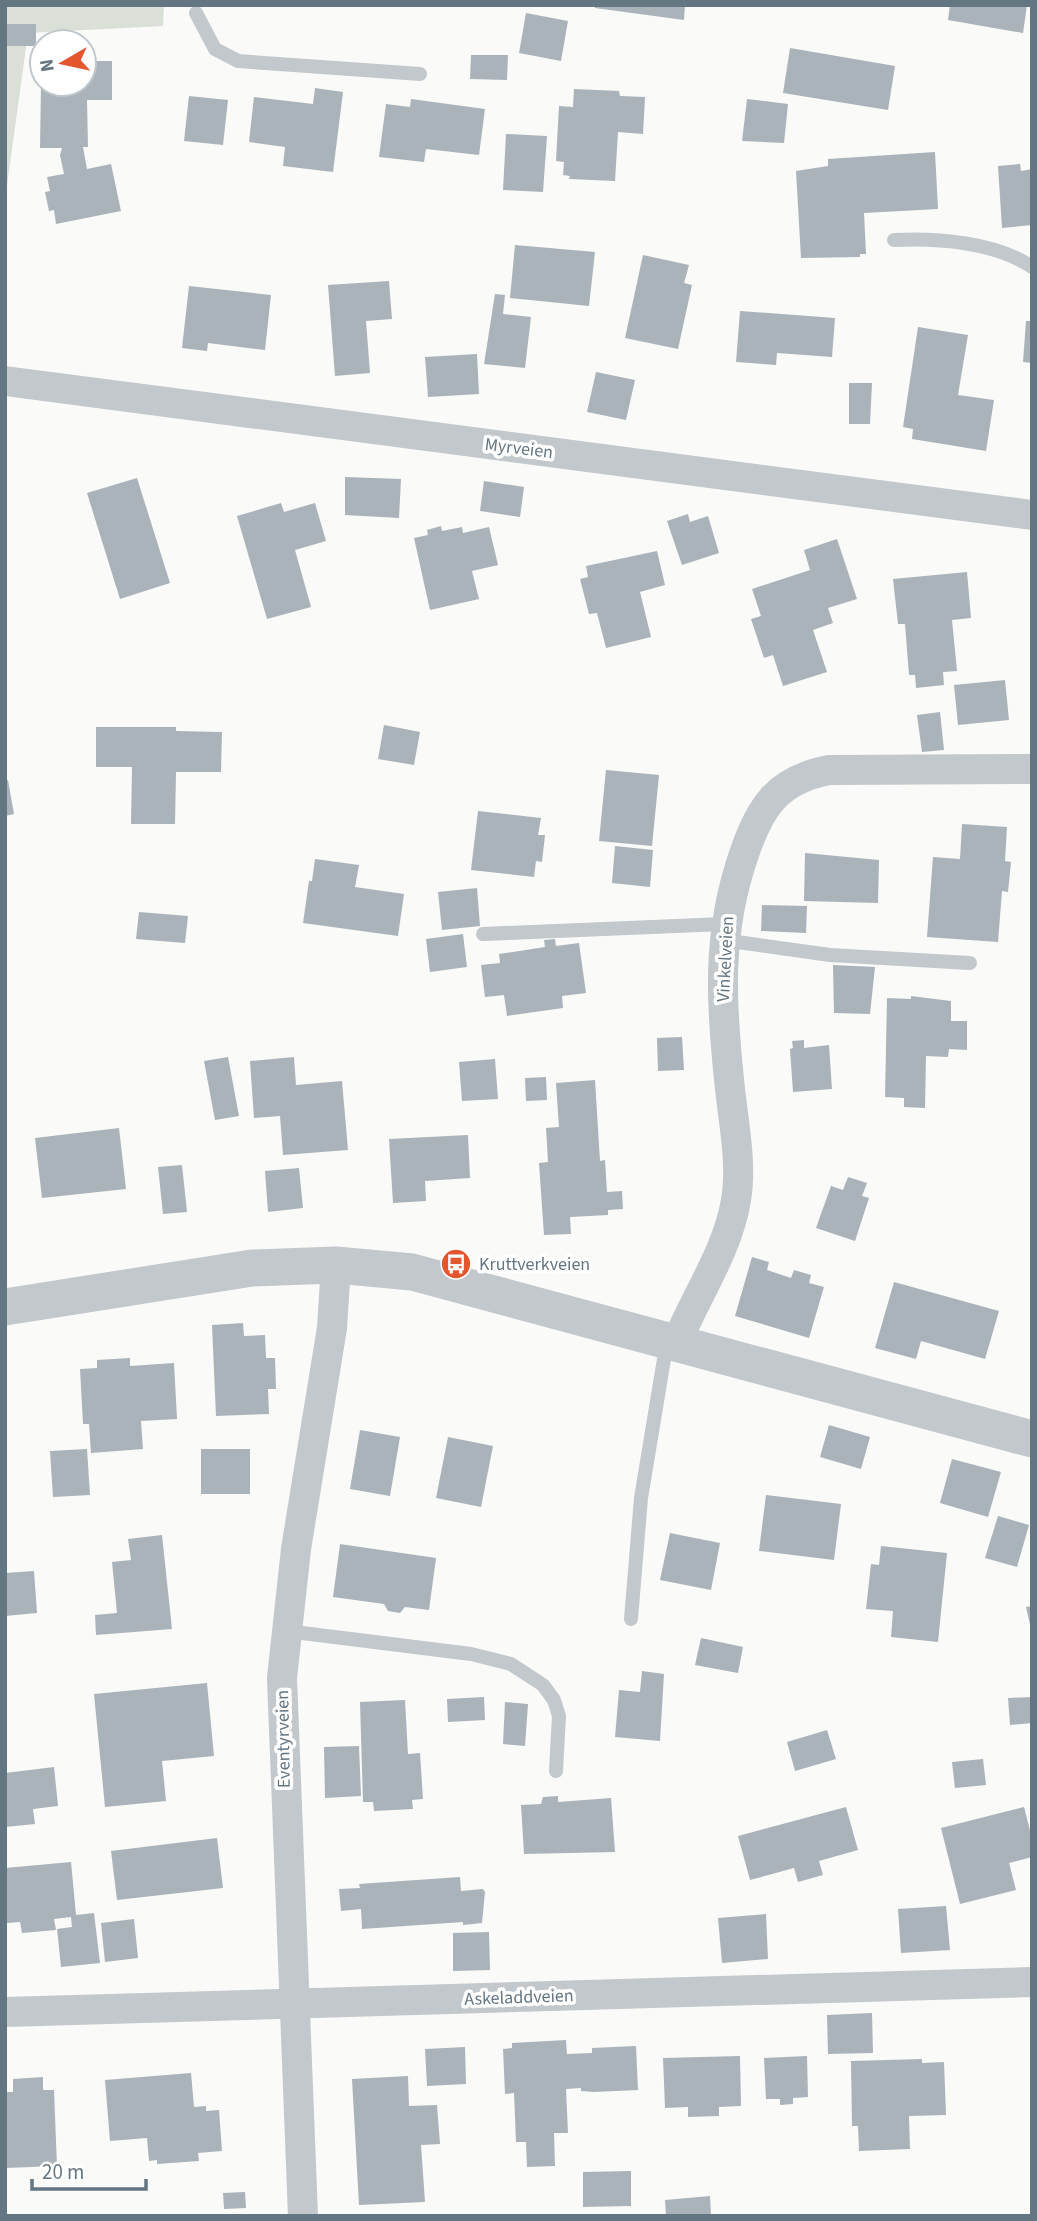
<svg xmlns="http://www.w3.org/2000/svg" width="1037" height="2221" font-family="'Source Sans 3',sans-serif">
<style>
.green{fill:#dadfd7}
.building{fill:#aab3b9}
.lines{fill:none;stroke-linecap:round;stroke-linejoin:round}
.service{stroke:#c3c8cc;stroke-width:14}
.minor{stroke:#c3c8cc;stroke-width:30}
.tertiary{stroke:#c3c8cc;stroke-width:37}
.labels{text-anchor:middle;stroke-width:7;stroke-linejoin:round;paint-order:stroke}
.street-label{font-size:18px;fill:#657683;stroke:#fff}
.poi-label{font-size:18px;fill:#657683;stroke:#fff;text-anchor:start}
</style>
<rect width="100%" height="100%" fill="#fafaf8"/>
<path class="green" d="M5 5H164L163 26 28 33 5 200Z"/>
<g class="building">
<path d="M595 5H685L684 20 595 8Z"/>
<path d="M950 5H1027L1023 33 948 20Z"/>
<path d="M526 13 568 21 561 61 519 53Z"/>
<rect x="5" y="24" width="31" height="22"/>
<path d="M790 48 895 66 888 110 783 93Z"/>
<path d="M471 55H508L507 80 470 79Z"/>
<path d="M84 57 87 61H112V100H87L88 147H83L87 169 111 164 121 211 56 224 54 210 49 211 45 192 50 191 47 177 64 174 60 155 62 148H40L41 84H84Z"/>
<path d="M315 88 343 92 333 172 283 166 285 147 249 142 254 97 313 104Z"/>
<path d="M574 89 619 91 620 96 645 97 643 134 618 132 615 181 569 179 570 176 563 175 564 162 556 161 559 106 573 107Z"/>
<path d="M189 96 228 100 223 145 184 141Z"/>
<path d="M411 99 485 109 479 155 426 149 424 162 379 157 386 104 410 107Z"/>
<path d="M747 99 788 104 784 143 742 141Z"/>
<path d="M506 134 547 136 543 192 503 190Z"/>
<path d="M935 152 938 209 864 213 866 254H860V257L801 258 796 171 828 166V159Z"/>
<path d="M1020 164 1021 171 1032 169V225L1002 228 998 166Z"/>
<path d="M515 245 595 252 589 306 510 298Z"/>
<path d="M643 255 689 265 684 283 692 285 678 349 625 338Z"/>
<path d="M389 281 392 319 366 321 370 373 335 376 328 285Z"/>
<path d="M189 286 271 295 265 350 208 343 207 351 182 348Z"/>
<path d="M495 294 505 295 503 314 531 317 525 368 484 364Z"/>
<path d="M740 311 835 318 832 357 777 353 776 365 736 362Z"/>
<path d="M1026 321H1032V363L1023 362Z"/>
<path d="M918 327 968 335 958 395 994 400 986 451 912 439 913 429 903 427Z"/>
<path d="M477 354 479 394 428 397 425 357Z"/>
<path d="M596 372 635 380 626 420 587 412Z"/>
<path d="M849 383H872L870 424H849Z"/>
<path d="M345 477 401 479 399 518 345 515Z"/>
<path d="M137 478 170 583 120 599 87 493Z"/>
<path d="M484 481 524 487 520 517 480 511Z"/>
<path d="M281 503 284 512 315 503 326 541 295 550 311 607 267 619 237 516Z"/>
<path d="M688 514 690 522 708 516 719 553 682 565 667 521Z"/>
<path d="M441 526 442 531 462 527 463 533 489 527 498 565 472 571 479 599 430 610 414 538 428 535 427 530Z"/>
<path d="M837 539 857 599 828 608 833 623 813 630 827 672 783 686 773 655 764 658 751 619 761 616 752 589 810 570 804 550Z"/>
<path d="M657 551 665 585 640 592 651 637 606 648 597 613 589 614 580 579 588 577 586 566Z"/>
<path d="M967 572 971 618 952 620 957 671 943 672 944 685 916 688 915 675H909L905 624H898L893 579Z"/>
<path d="M1005 680 1009 720 958 725 954 685Z"/>
<path d="M940 712 944 750 922 752 917 715Z"/>
<path d="M384 725 420 732 414 765 378 759Z"/>
<path d="M96 727H176V731L222 732 221 772H176L175 824H131L132 767H96Z"/>
<path d="M606 770 659 775 652 846 599 841Z"/>
<path d="M5 780H8L14 814 5 816Z"/>
<path d="M478 811 541 818 538 835H545L542 862 536 861 534 877 471 870Z"/>
<path d="M962 824 1007 827 1005 861 1011 862 1008 892 1002 891 998 942 927 937 933 857 960 859Z"/>
<path d="M615 846 653 850 650 887 612 883Z"/>
<path d="M805 853 879 860 878 903 804 901Z"/>
<path d="M315 859 359 865 355 887 404 894 398 936 303 923 309 881H312Z"/>
<path d="M477 888 480 926 442 930 438 892Z"/>
<path d="M762 905 807 906 806 933 761 931Z"/>
<path d="M139 912 188 916 185 943 136 939Z"/>
<path d="M463 934 467 967 430 972 426 939Z"/>
<path d="M555 939 556 946 579 943 586 993 562 996 563 1008 507 1016 504 995 485 997 481 965 500 963 499 954 545 947 544 940Z"/>
<path d="M833 965 875 967 870 1014 834 1013Z"/>
<path d="M911 996 951 1001V1021H967V1050L949 1049 948 1057 926 1056 925 1108 904 1107V1098L885 1097 887 998 911 999Z"/>
<path d="M682 1037 684 1070 658 1071 657 1038Z"/>
<path d="M804 1040V1048L829 1045 832 1089 793 1092 790 1049 793 1048 792 1041Z"/>
<path d="M228 1057 239 1116 215 1120 204 1061Z"/>
<path d="M294 1057 296 1085 342 1081 348 1150 283 1155 280 1116 254 1118 250 1061Z"/>
<path d="M495 1059 498 1099 462 1101 459 1062Z"/>
<path d="M546 1077 547 1100 526 1101 525 1078Z"/>
<path d="M595 1080 600 1161 605 1160 607 1192 622 1191 623 1209 608 1210V1215L570 1217 571 1234 544 1235 539 1163 548 1162 546 1128 559 1127 556 1083Z"/>
<path d="M119 1128 126 1189 42 1198 35 1138Z"/>
<path d="M468 1135 470 1178 425 1181 426 1201 393 1203 389 1139Z"/>
<path d="M182 1165 187 1212 163 1214 158 1167Z"/>
<path d="M299 1168 303 1208 268 1212 265 1171Z"/>
<path d="M848 1177 867 1183 862 1196 869 1198 855 1241 816 1228 831 1186 843 1190Z"/>
<path d="M752 1257 769 1262 767 1270 791 1278 794 1270 811 1275 809 1283 824 1287 809 1338 735 1316Z"/>
<path d="M894 1282 999 1311 985 1359 921 1341 916 1359 875 1348Z"/>
<path d="M243 1323 244 1336 265 1335 266 1358H275L276 1389H268L269 1414 216 1416 212 1325Z"/>
<path d="M130 1358V1366L174 1363 177 1419 141 1421 143 1449 91 1453 89 1424H83L80 1369 97 1368V1360Z"/>
<path d="M829 1425 870 1437 861 1469 820 1457Z"/>
<path d="M360 1430 400 1437 390 1496 350 1489Z"/>
<path d="M448 1437 493 1446 481 1507 436 1498Z"/>
<path d="M87 1449 90 1495 53 1497 50 1451Z"/>
<rect x="201" y="1449" width="49" height="45"/>
<path d="M952 1459 1001 1472 988 1517 940 1503Z"/>
<path d="M766 1495 841 1504 834 1560 759 1551Z"/>
<path d="M998 1516 1029 1525 1017 1567 985 1558Z"/>
<path d="M670 1533 720 1543 711 1590 660 1580Z"/>
<path d="M162 1535 172 1629 96 1635 95 1615 117 1613 112 1562 131 1560 128 1539Z"/>
<path d="M340 1544 436 1558 429 1610 405 1607 400 1613 388 1611 384 1604 333 1597Z"/>
<path d="M881 1546 947 1553 938 1642 891 1637 893 1611 866 1609 871 1564 879 1565Z"/>
<path d="M34 1571 37 1613 5 1616V1573Z"/>
<path d="M1032 1606V1629H1031L1026 1607Z"/>
<path d="M701 1638 743 1647 738 1673 695 1665Z"/>
<path d="M642 1671 664 1674 660 1741 615 1737 619 1690 640 1692Z"/>
<path d="M207 1683 214 1756 162 1761 166 1801 105 1807 94 1694Z"/>
<path d="M484 1697 485 1720 448 1722 447 1699Z"/>
<path d="M1032 1697V1723L1010 1725 1008 1698Z"/>
<path d="M405 1700 408 1754 420 1753 423 1799 412 1800 413 1809 374 1811 373 1802H363L360 1702Z"/>
<path d="M505 1702 528 1704 525 1746 503 1744Z"/>
<path d="M827 1730 836 1759 795 1771 787 1742Z"/>
<path d="M359 1746 361 1796 325 1798 324 1747Z"/>
<path d="M983 1759 986 1785 955 1788 952 1762Z"/>
<path d="M54 1767 58 1806 33 1809 35 1824 5 1827V1773Z"/>
<path d="M558 1796V1802L611 1798 615 1852 524 1854 521 1805 541 1804 543 1797Z"/>
<path d="M846 1807 858 1850 819 1861 823 1875 798 1882 794 1868 750 1880 738 1836Z"/>
<path d="M1024 1807 1032 1838V1857L1009 1863 1016 1890 960 1904 941 1828Z"/>
<path d="M217 1838 223 1888 117 1900 111 1851Z"/>
<path d="M71 1862 76 1915 94 1913 100 1963 61 1967 57 1929 72 1927 71 1917 54 1919 56 1930 22 1933 20 1922 7 1923 5 1868Z"/>
<path d="M460 1877 461 1891 483 1889 485 1892 482 1923 463 1925V1922L362 1929 361 1909 341 1911 339 1889 360 1888 359 1884Z"/>
<path d="M946 1906 950 1950 901 1953 898 1909Z"/>
<path d="M766 1914 768 1959 722 1963 718 1918Z"/>
<path d="M134 1919 138 1958 105 1962 101 1923Z"/>
<path d="M489 1932 490 1970 453 1971V1933Z"/>
<path d="M872 2013 873 2053 828 2054 827 2015Z"/>
<path d="M566 2040 567 2054 592 2053V2048L636 2046 638 2090 594 2092 581 2091V2088L566 2089 568 2133H554L555 2166 527 2167 526 2142H516L514 2093 505 2094 503 2049 512 2048V2043Z"/>
<path d="M465 2047 466 2084 427 2086 425 2049Z"/>
<path d="M740 2056 741 2106 719 2107V2116L688 2117V2107L665 2108 663 2058Z"/>
<path d="M807 2056 808 2097 793 2098V2104L780 2105V2099H766L764 2058Z"/>
<path d="M922 2059V2063L944 2062 946 2115 909 2116 910 2149 859 2151 858 2126H852L851 2061Z"/>
<path d="M191 2073 194 2107 206 2106V2111L219 2110 222 2151 198 2153 199 2161 157 2164V2160L149 2161 147 2138 110 2141 105 2080Z"/>
<path d="M408 2076 409 2106 437 2105 440 2144 421 2145 425 2202 359 2205 352 2079Z"/>
<path d="M43 2077V2090H54L57 2166 5 2168V2092H13V2079Z"/>
<path d="M631 2171V2206L583 2207V2172Z"/>
<path d="M245 2192 246 2208 224 2209 223 2193Z"/>
<path d="M710 2196 711 2216H666L665 2200Z"/>
</g>
<g class="lines">
<g class="service">
<path d="M196 13 215 49 238 61 420 74"/>
<path d="M894 240C937 238 995 242 1032 267"/>
<path d="M483 934 724 924"/>
<path d="M723 940 830 955 970 963"/>
<path d="M631 1619 641 1498 667 1341"/>
<path d="M286 1631 471 1654 511 1664 543 1685 554 1700 559 1716 556 1771"/>
</g>
<g class="minor">
<path d="M5 381 1032 515"/>
<path d="M677 1342C696 1296 728 1250 736 1200 742 1165 734 1125 730 1089 721 1005 716 935 744 854 760 807 777 780 829 770L1032 769"/>
<path d="M5 2012 1032 1982"/>
<path d="M303 2216 282 1678 296 1549 332 1328 336 1265"/>
</g>
<path class="tertiary" d="M5 1307 252 1268 336 1265 412 1272 1032 1439"/>
</g>
<defs>
<g id="bus-disc" transform="scale(1.575)"><circle r="9.5" fill="#e4572e" stroke="#fff"/><path d="M-5-6H5V4H4V6H2V4H-2V6H-4V4H-5ZM-3.5-4V0h7V-4ZM-3.5 1.2v1.5H-2V1.2ZM2 1.2v1.5H3.5V1.2Z" fill="#fff"/></g>
</defs>
<g fill-rule="evenodd">
<use href="#bus-disc" x="456" y="1264"/>
</g>
<g class="labels">
<g class="street-label">
<text transform="translate(519 448) rotate(7)" y="6">Myrveien</text>
<text transform="translate(725 959) rotate(-87)" y="6">Vinkelveien</text>
<text transform="translate(283 1739) rotate(-91)" y="6">Eventyrveien</text>
<text transform="translate(519 1997) rotate(-2)" y="6">Askeladdveien</text>
</g>
<g class="poi-label">
<text x="479" y="1270">Kruttverkveien</text>
</g>
</g>
<rect width="1037" height="2221" fill="none" stroke="#657683" stroke-width="14"/>
<g transform="translate(63 63) rotate(261)"><circle r="33" fill="#ffffff" stroke="#c1c8cd" stroke-width="2"/>
<path d="M0-5L12 26L0 18L-12 26Z" fill="#e4572e"/>
<text y="-10" font-size="19" font-weight="bold" text-anchor="middle" fill="#657683">N</text>
</g>
<path d="M32 2179v10h114v-10" fill="none" stroke="#657683" stroke-width="3.5"/>
<text x="42" y="2179" font-size="21" fill="#657683" stroke="#ffffff" stroke-width="5" paint-order="stroke">20 m</text>
</svg>
